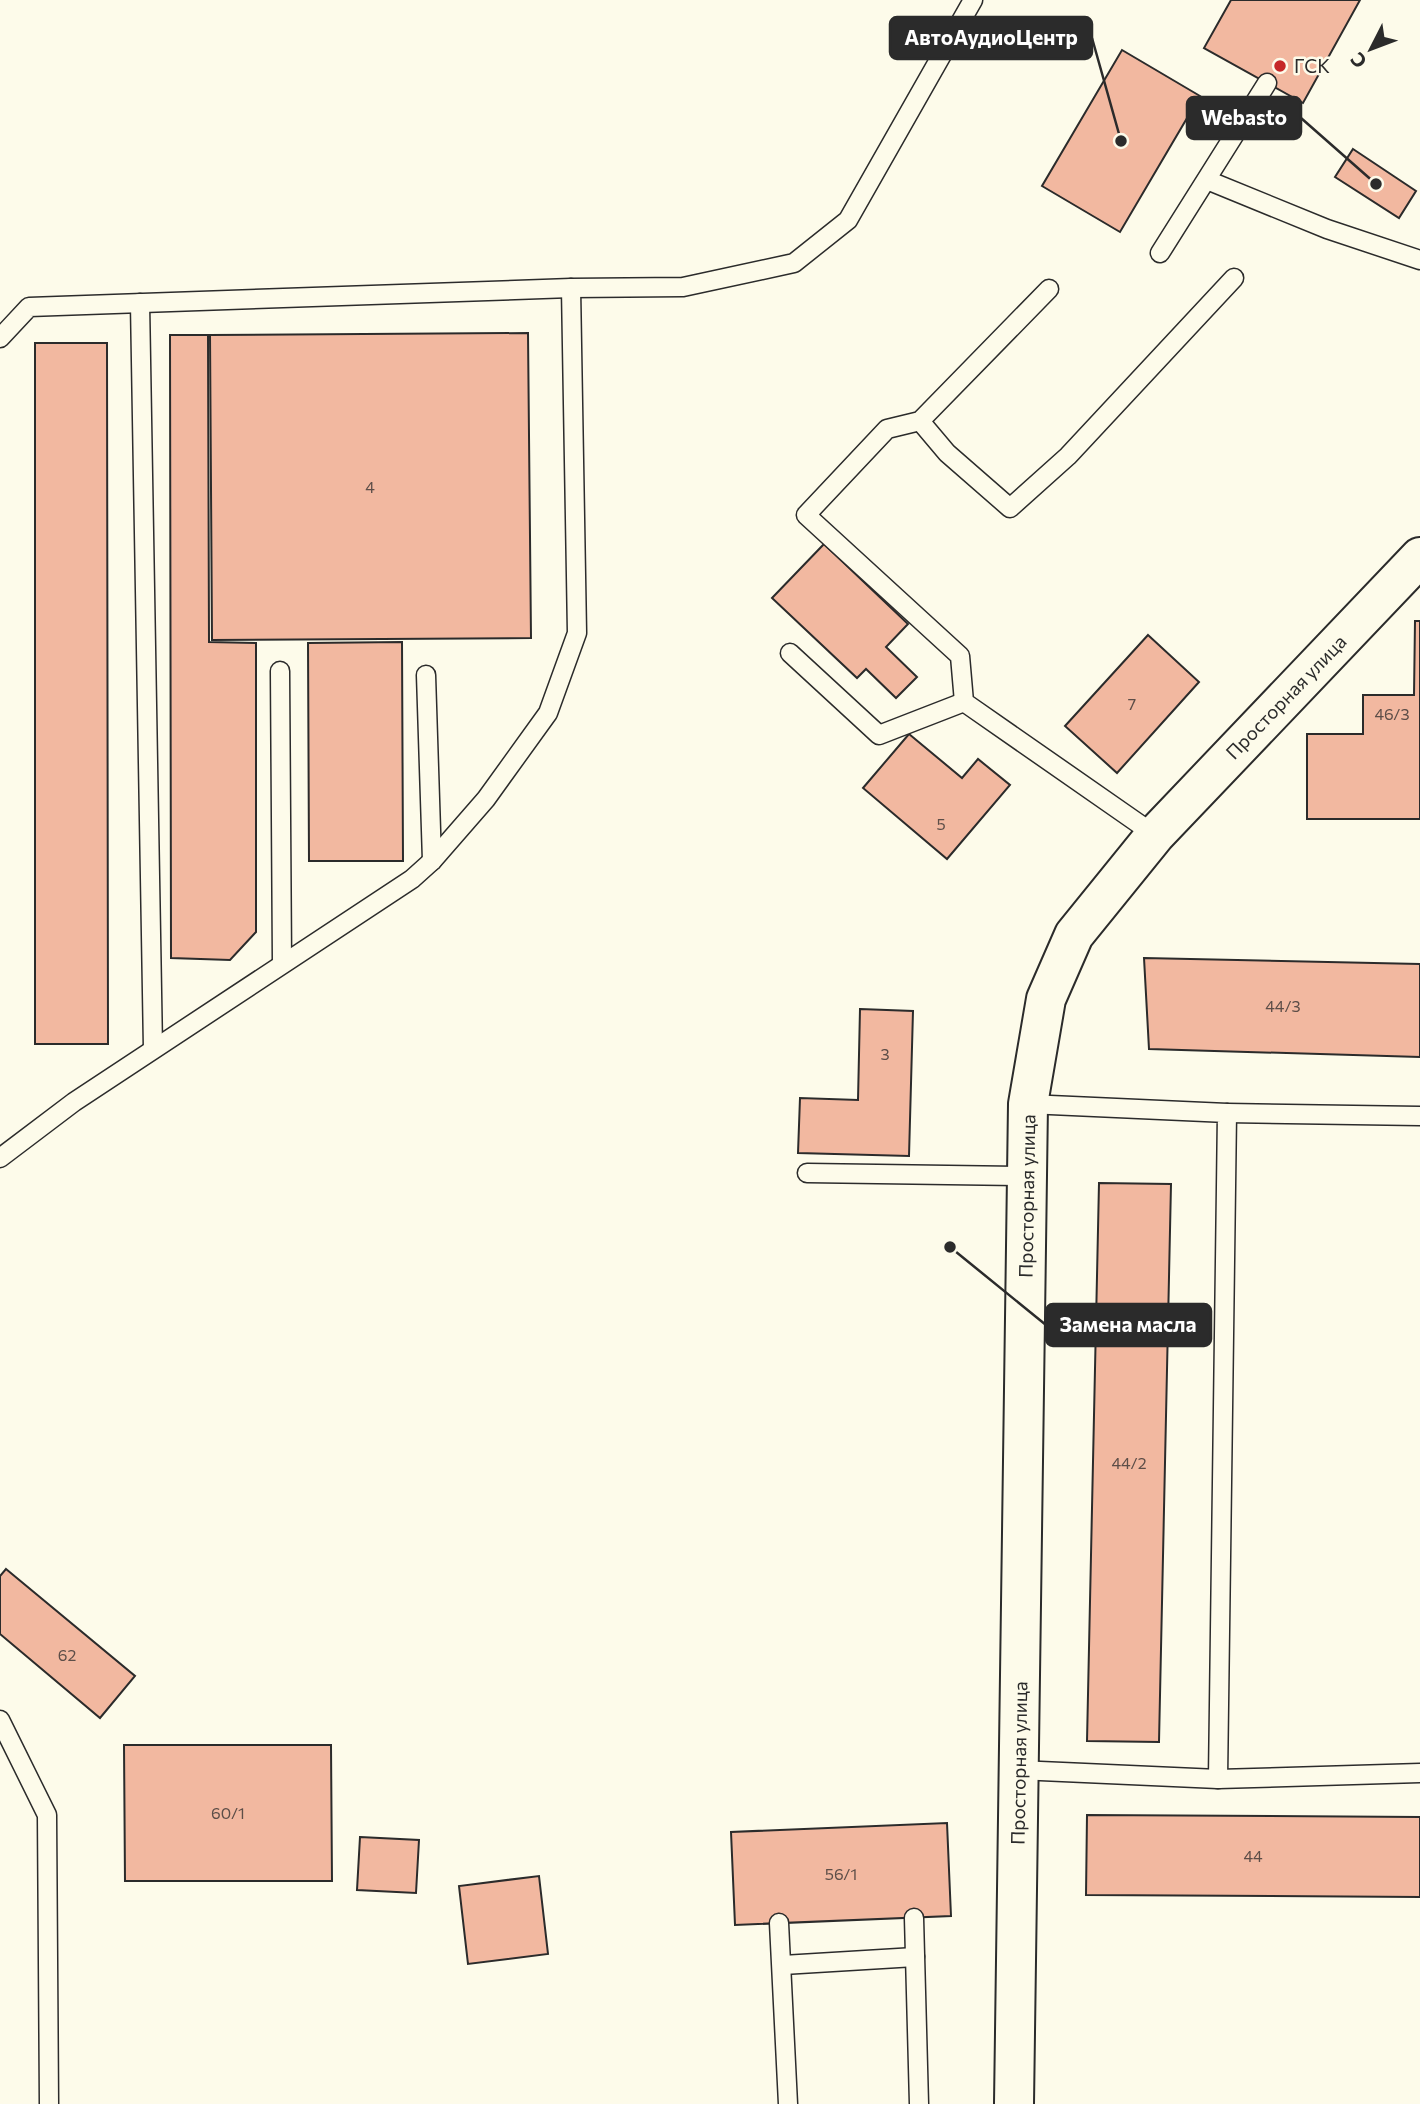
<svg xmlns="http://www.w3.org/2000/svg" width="1420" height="2104" font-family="Commissioner,sans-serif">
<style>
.building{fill:#f2b8a0;stroke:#2b2b2b;stroke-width:2}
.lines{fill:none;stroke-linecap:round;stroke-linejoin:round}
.service-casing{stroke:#2b2b2b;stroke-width:21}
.tertiary-casing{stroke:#2b2b2b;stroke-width:42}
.service{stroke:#fdfbea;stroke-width:18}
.tertiary{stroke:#fdfbea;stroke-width:38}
.poi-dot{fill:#c62828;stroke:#fdfbea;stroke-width:2.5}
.labels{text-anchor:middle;stroke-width:5;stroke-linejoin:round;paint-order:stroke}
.number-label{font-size:16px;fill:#5d4e48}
.poi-label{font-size:19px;fill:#2b2b2b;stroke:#fdfbea;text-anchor:start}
.street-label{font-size:19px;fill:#2b2b2b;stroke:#fdfbea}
.leader{fill:none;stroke:#2b2b2b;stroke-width:2.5}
.callout-dot{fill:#2b2b2b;stroke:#fdfbea;stroke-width:2.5}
.callout{fill:#2b2b2b;stroke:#2b2b2b;stroke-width:2.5}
.callout-label{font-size:21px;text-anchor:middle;font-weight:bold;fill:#fff}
</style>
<rect width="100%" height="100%" fill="#fdfbea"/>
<g class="building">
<path d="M1231 0H1360L1303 103 1204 48Z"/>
<path d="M1122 50 1200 96 1120 232 1042 186Z"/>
<path d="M1353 149 1416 191 1399 218 1335 177Z"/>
<path d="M528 333 531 638 212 640 210 335Z"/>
<path d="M170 335H208L209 642 256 643V932L230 960 171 958Z"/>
<path d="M35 343H107L108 1044H35Z"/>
<path d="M824 544 908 624 886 647 917 677 896 698 866 669 857 678 772 598Z"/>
<path d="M1415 621H1420V819H1307V734H1363V695H1414Z"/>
<path d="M1148 635 1199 682 1117 773 1065 726Z"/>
<path d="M402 642 403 861H309L308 643Z"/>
<path d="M909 734 962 778 978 759 1010 785 947 859 863 788Z"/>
<path d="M1144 958 1420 964V1057L1149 1049Z"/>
<path d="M860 1009 913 1011 909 1156 798 1153 800 1098 858 1100Z"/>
<path d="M1099 1183 1171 1184 1159 1742 1087 1741Z"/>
<path d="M6 1569 135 1676 100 1718 0 1634V1576Z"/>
<path d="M124 1745H331L332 1881H125Z"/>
<path d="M1087 1815 1420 1817V1897L1086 1895Z"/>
<path d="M947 1823 951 1916 735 1925 731 1832Z"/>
<path d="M360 1837 419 1840 416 1893 357 1890Z"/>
<path d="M539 1876 548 1954 468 1964 459 1886Z"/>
</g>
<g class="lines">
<g class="service-casing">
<g id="service">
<path d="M1207 180 1327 229 1420 260"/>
<path d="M1160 253 1267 83"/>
<path d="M1049 289 920 421 887 429 806 515 960 656 964 702 1155 835"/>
<path d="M140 303 153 1049"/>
<path d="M0 338 29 307 571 288 683 287 794 263 848 220 973 0"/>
<path d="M920 421 947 453 1010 508 1068 456 1234 278"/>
<path d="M790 653 879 735 964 702"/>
<path d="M280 671 282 963"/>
<path d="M426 675 432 861"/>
<path d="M1028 1104 1227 1113 1218 1779"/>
<path d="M1227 1113 1420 1116"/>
<path d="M0 1158 74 1102 412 879 432 861 486 799 548 713 577 633 571 288"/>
<path d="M807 1173 1027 1176"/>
<path d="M0 1720 47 1815 49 2104"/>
<path d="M1018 1770 1218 1779 1420 1773"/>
<path d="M914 1918 919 2104"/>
<path d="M779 1923 788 2104"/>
<path d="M783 1965 915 1957"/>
</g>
</g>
<g class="tertiary-casing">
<path id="tertiary" d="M1014 2104 1028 1104 1046 999 1074 935 1155 835 1420 557"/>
</g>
<use href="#service" class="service"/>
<use href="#tertiary" class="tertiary"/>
</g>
<circle class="poi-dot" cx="1280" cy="66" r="7"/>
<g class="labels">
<g class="number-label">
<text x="370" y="493">4</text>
<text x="1132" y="710">7</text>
<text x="1392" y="720">46/3</text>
<text x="941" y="830">5</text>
<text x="1283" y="1012">44/3</text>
<text x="885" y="1060">3</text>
<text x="1129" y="1469">44/2</text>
<text x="67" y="1661">62</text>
<text x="228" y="1819">60/1</text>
<text x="1253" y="1862">44</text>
<text x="841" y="1880">56/1</text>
</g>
<g class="poi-label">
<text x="1294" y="73">ГСК</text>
</g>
<g class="street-label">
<text transform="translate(1286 697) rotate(-46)" y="7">Просторная улица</text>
<text transform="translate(1027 1196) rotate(-89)" y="7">Просторная улица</text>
<text transform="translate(1019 1763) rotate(-89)" y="7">Просторная улица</text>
</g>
</g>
<path class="leader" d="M1121 141L1092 38M1376 184L1301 118M950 1247L1046 1325"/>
<g class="callout-dot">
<circle cx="1121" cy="141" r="7"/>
<circle cx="1376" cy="184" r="7"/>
<circle cx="950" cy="1247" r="7"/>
</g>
<g class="callout">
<rect x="890" y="17" width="202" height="42" rx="7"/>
<rect x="1187" y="97" width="114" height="42" rx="7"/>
<rect x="1046" y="1304" width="165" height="42" rx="7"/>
</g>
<g class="callout-label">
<text x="991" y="45">АвтоАудиоЦентр</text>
<text x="1244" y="125">Webasto</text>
<text x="1128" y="1332">Замена масла</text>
</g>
<g transform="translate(1371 49) rotate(228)" stroke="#fdfbea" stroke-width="5" paint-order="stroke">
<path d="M0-5L12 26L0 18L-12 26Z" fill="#2b2b2b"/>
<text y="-10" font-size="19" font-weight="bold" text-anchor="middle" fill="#2b2b2b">С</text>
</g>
</svg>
